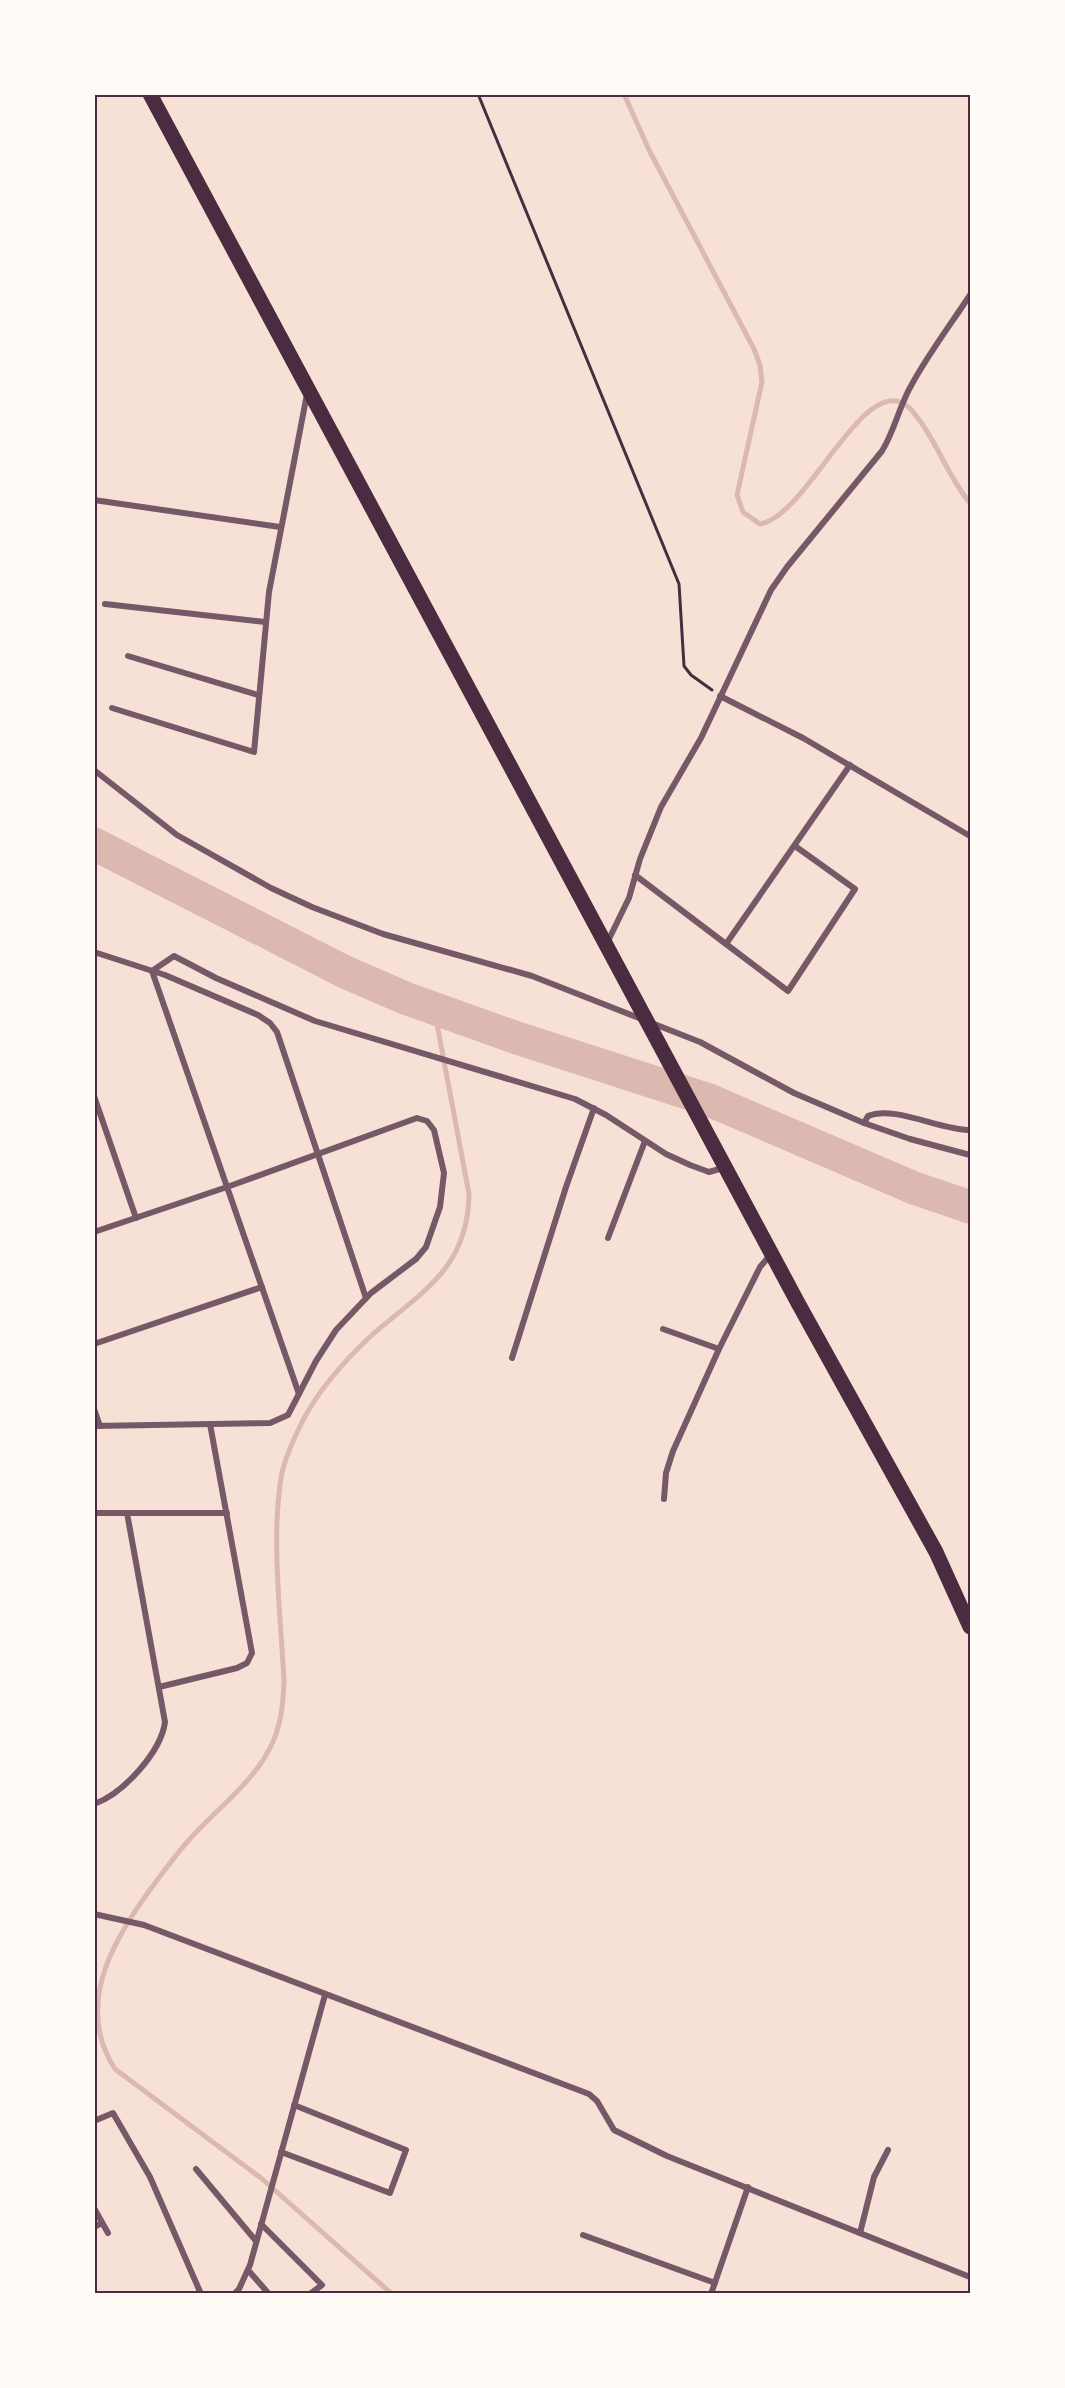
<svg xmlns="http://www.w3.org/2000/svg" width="1065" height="2388" font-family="Roboto,sans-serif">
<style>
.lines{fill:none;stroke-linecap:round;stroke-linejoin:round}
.stream{stroke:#dcb8b0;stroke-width:5}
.river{stroke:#dcb8b0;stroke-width:33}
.path{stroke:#4a2c40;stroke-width:3}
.minor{stroke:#755966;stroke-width:6}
.primary{stroke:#4a2c40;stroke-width:15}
.neatline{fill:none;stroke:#4a2c40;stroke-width:2}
</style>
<rect width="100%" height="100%" fill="#f7e1d7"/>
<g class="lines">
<g class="stream">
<path d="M624 94 649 150 754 349 760 365 762 382 737 495 743 512 760 524C805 517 857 387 900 402 909 405 915 414 920 421 939 447 949 478 970 503"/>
<path d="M392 2294 261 2178 115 2069C72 2003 117 1933 158 1879 168 1866 178 1852 189 1840 215 1810 252 1784 270 1748 281 1727 283 1705 284 1682 281 1618 271 1540 281 1478 284 1459 294 1439 302 1422 319 1389 346 1359 373 1334 423 1291 468 1268 469 1194L434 1008"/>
</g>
<path class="river" d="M94 844 345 972 405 998 514 1037 709 1100 914 1188 970 1207"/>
<path class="path" d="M478 94 679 584 684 666 691 675 712 690"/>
<g class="minor">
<path d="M94 500 280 527"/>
<path d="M105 604 265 622"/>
<path d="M128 656 258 695"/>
<path d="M720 696 803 738 970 836"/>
<path d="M112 708 254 752 269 592 307 394"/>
<path d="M94 770 177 835 271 888 312 907 383 934 532 976 700 1042 794 1093 864 1123 910 1139 970 1155"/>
<path d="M635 875 726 944 850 765"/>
<path d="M607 943 629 898 640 859 661 807 701 738 771 590 787 567 882 451C895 430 899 406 912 384 929 353 951 324 970 295"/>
<path d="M726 944 788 991 855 889 795 846"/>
<path d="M94 952 165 975 258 1015 270 1023 277 1032 366 1298"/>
<path d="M94 1096 136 1218"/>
<path d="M864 1123 868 1116C894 1105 940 1130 970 1130"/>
<path d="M94 1232 227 1187 417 1118 427 1121 434 1130 444 1173 440 1207 426 1247 416 1259 371 1293 336 1330 316 1361 288 1415 270 1423 94 1426"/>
<path d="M608 1238 645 1141"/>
<path d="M663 1329 719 1349"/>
<path d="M94 1344 262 1287"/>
<path d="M512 1358 566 1187 594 1108"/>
<path d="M299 1394 152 971 174 956 216 978 315 1021 575 1099 606 1115 666 1154 690 1165 709 1172 723 1168"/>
<path d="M94 1409 100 1426"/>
<path d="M664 1499 666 1473 673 1451 719 1349 760 1267 771 1254"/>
<path d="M94 1513H227"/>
<path d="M159 1687 237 1668 247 1663 252 1653 210 1424"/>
<path d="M94 1804C123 1794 161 1752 165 1722L127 1513"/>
<path d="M94 1914 144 1925 589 2094 597 2101 614 2130 667 2156 970 2277"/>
<path d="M94 2121 113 2113 150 2177 201 2294"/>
<path d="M281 2152 390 2193 406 2150 294 2105"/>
<path d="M196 2169 256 2241"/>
<path d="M94 2208 108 2233"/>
<path d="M261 2224 322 2285 310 2294"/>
<path d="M94 2227 102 2223"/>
<path d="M860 2233 874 2177 888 2150"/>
<path d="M583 2235 715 2283"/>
<path d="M248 2270 269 2294"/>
<path d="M234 2294 239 2289 250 2265 325 1995"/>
<path d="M711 2294 748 2187"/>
</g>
<path class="primary" d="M150 94 798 1303 936 1552 970 1627"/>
</g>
<rect width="1065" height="2388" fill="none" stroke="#fffaf5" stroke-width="192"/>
<rect x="96" y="96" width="873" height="2196" class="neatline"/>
</svg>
